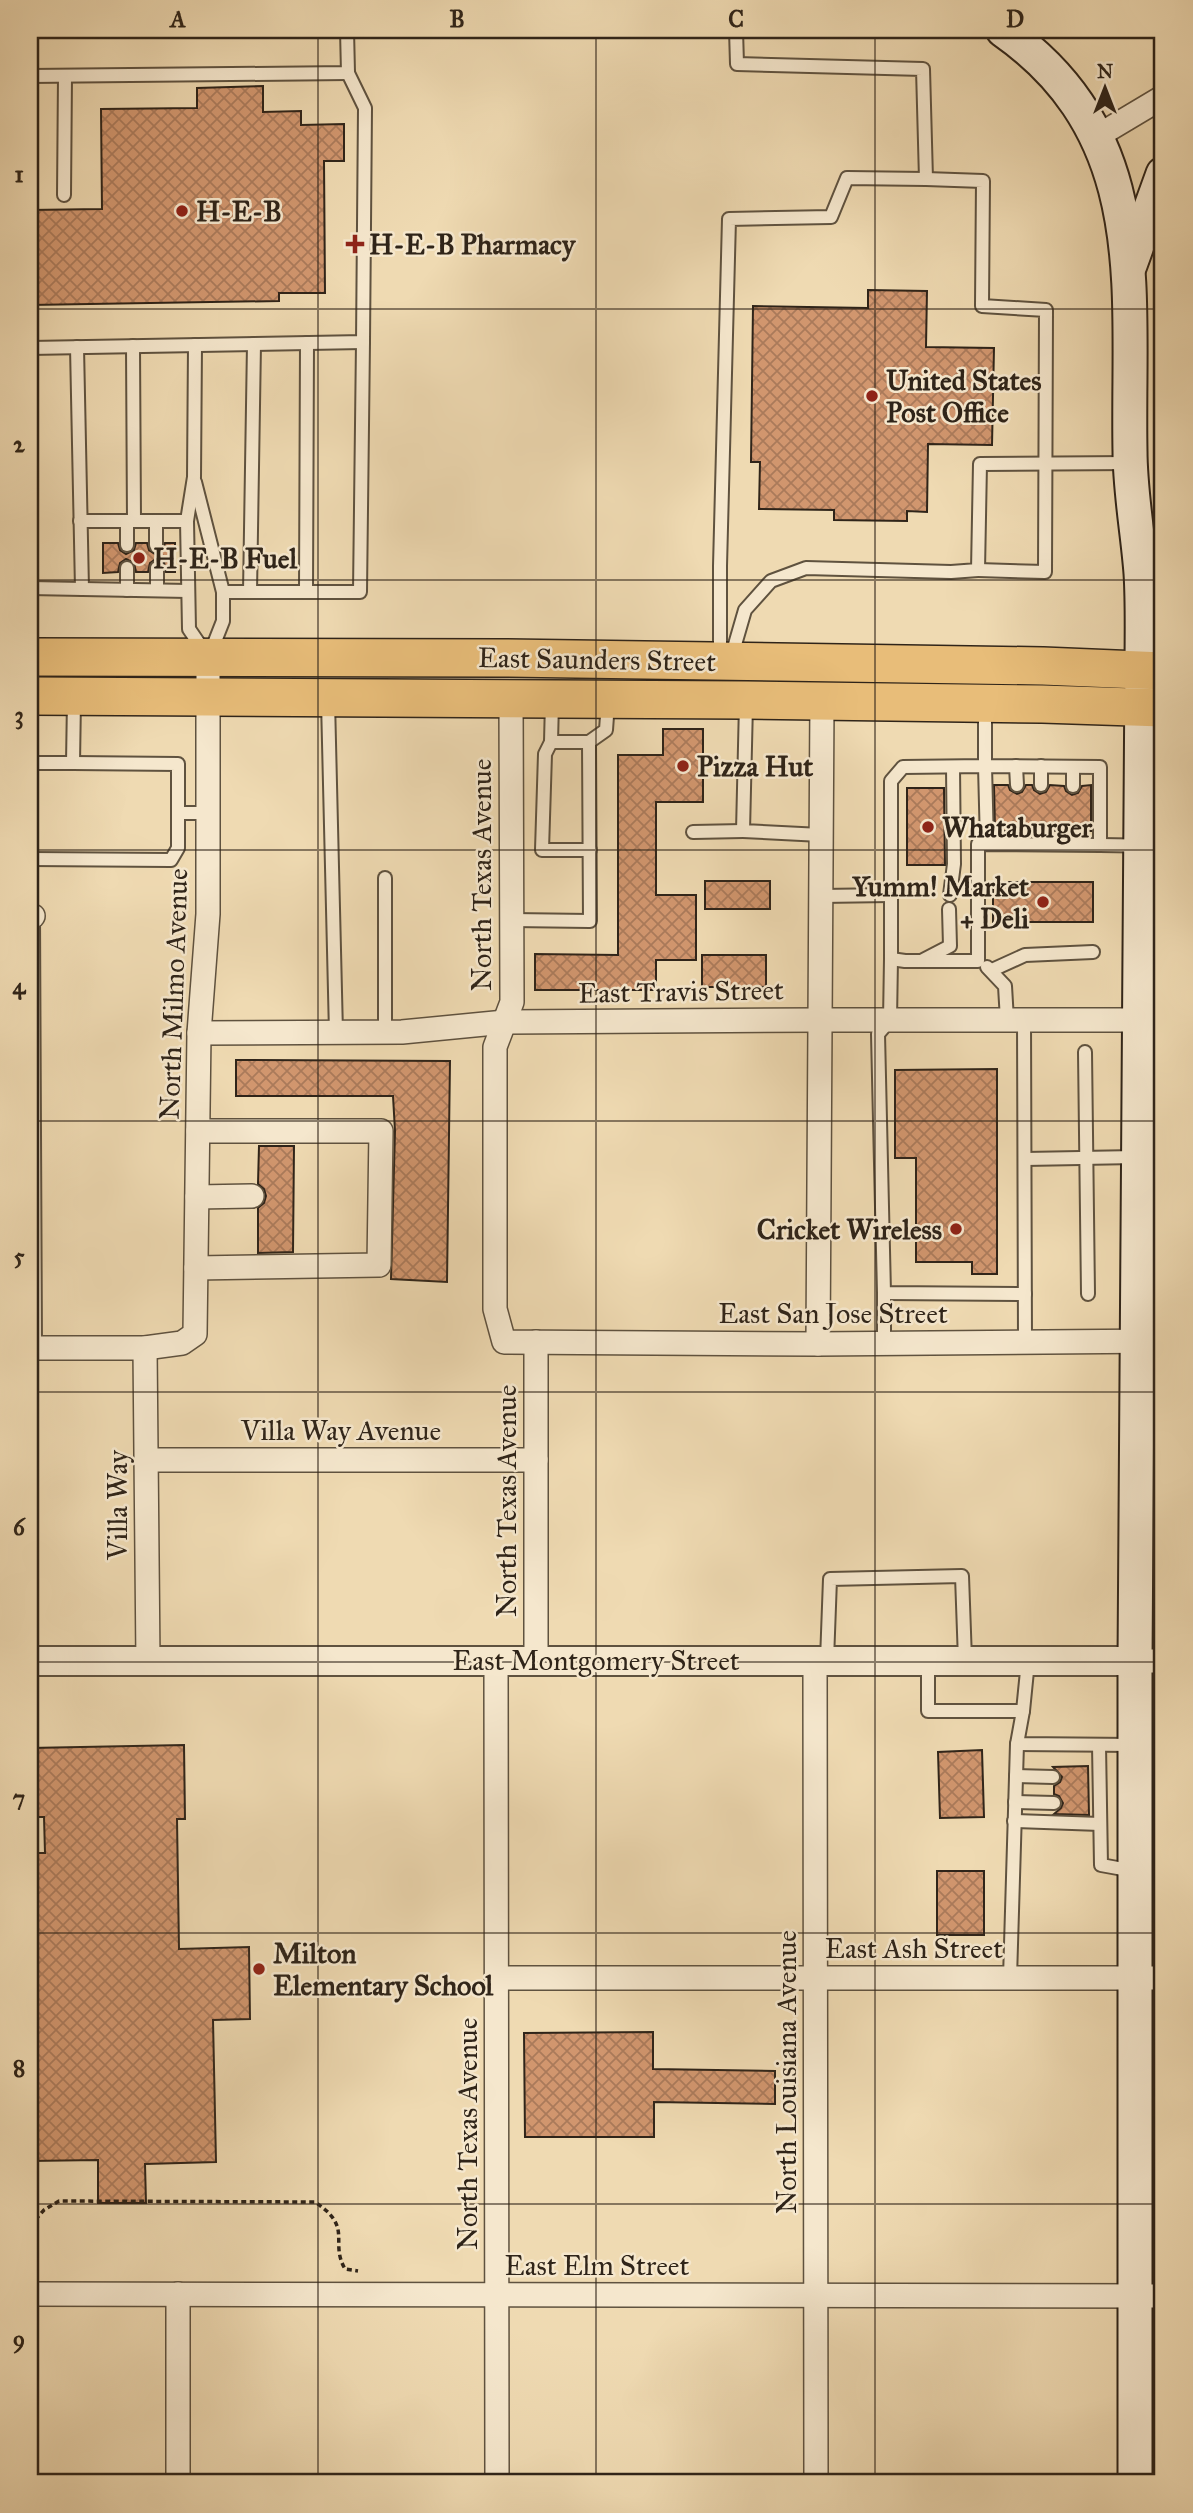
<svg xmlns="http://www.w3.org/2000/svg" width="1193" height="2513" font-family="'IM FELL Great Primer',serif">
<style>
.building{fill:url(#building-cross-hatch);stroke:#2f2419;stroke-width:2}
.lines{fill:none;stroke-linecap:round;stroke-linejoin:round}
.service-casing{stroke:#5f523f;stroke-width:16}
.minor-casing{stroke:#5f523f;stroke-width:26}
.tertiary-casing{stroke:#5f523f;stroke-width:32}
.secondary-casing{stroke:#2f2419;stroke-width:37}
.primary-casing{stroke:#2f2419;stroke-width:40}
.path{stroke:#2f2419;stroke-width:3.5;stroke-dasharray:5 3.5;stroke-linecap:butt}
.service{stroke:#f5e7cd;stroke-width:12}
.minor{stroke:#f5e7cd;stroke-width:23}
.tertiary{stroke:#f5e7cd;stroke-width:28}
.secondary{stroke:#f5e7cd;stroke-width:33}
.primary{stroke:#e8bd79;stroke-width:37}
.grid{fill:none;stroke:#2f2419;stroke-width:2;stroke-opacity:0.55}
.poi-dot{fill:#8f2418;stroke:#f5e7cd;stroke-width:2.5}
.labels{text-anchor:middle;stroke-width:5;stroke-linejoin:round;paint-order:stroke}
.poi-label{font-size:28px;font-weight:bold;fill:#2f2419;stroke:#f5e7cd;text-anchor:start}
.street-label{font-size:28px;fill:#2f2419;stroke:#f5e7cd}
.neatline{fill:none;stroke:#2f2419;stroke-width:2.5}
.grid-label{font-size:23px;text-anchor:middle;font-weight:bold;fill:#2f2419}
</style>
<defs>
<pattern id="building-cross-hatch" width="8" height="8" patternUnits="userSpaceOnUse" patternTransform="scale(1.75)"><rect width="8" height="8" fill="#d1966e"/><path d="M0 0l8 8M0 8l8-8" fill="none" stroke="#aa7a5a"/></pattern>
</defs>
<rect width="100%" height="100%" fill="#efdab2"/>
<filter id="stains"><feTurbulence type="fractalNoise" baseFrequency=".00286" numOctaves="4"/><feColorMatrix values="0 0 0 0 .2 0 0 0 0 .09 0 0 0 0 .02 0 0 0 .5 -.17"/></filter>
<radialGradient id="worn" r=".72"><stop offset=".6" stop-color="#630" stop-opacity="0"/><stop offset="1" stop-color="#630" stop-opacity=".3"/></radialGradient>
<g class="building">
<path d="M263 86V112L301 111V125L344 124V161H324L325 293H279V301L30 305V210L102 209 101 109 197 108V88Z"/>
<path d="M868 290 927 291 926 347 994 348 992 445 928 444 927 512 907 511V521L834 520V510L759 509 760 462H751L753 306 868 308Z"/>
<path d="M103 543H118L120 550 126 554 134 550 136 543H147L149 550 155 554 163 550 165 543H175V572H166L164 563 156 559 150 563 148 572H136L134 563 126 559 120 563 118 572 103 573Z"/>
<path d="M663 729H703V802H656V895H696V960H656V990H535V954L618 955V755H663Z"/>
<path d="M994 785H1008L1010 790 1017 794 1022 792 1026 785H1032L1034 790 1040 794 1046 792 1050 785 1064 786 1066 791 1072 795 1078 793 1082 786 1091 785V831H995Z"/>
<path d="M907 788H944L945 865H907Z"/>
<rect x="705" y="881" width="65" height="28"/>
<rect x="993" y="882" width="100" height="40"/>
<rect x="702" y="955" width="64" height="32"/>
<path d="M236 1060 450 1061 447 1282 391 1279 395 1131 393 1096H236Z"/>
<path d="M997 1069V1274H972V1262H916V1158H895V1070Z"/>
<path d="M259 1146H294L293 1252 258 1253V1208L264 1203 266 1196 264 1189 258 1184Z"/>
<path d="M184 1745 185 1819H177L179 1949 249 1947 250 2019 213 2020 216 2162 145 2164 146 2203H98V2160L30 2161V1853H45L44 1817H30V1748Z"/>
<path d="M982 1750 984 1817 940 1818 938 1752Z"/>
<path d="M1088 1766 1089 1815 1054 1814 1061 1808 1063 1803 1059 1796 1054 1794V1786L1060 1782 1062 1777 1053 1767Z"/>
<rect x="937" y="1871" width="47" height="64"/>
<path d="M653 2032V2069L775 2071V2104L654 2102V2137H525L524 2033Z"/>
</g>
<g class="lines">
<g class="service-casing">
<g id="service">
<path d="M30 76 348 73 347 30"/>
<path d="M926 179 983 181 982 306 1046 310 1045 572 978 570"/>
<path d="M64 195 65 76"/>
<path d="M195 345 194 477 187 521 189 629 204 651"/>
<path d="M133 346 134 521"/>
<path d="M77 347 82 589"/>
<path d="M30 348 363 342 365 108 348 73"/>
<path d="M195 482 223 592V621L210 654"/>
<path d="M80 521H187"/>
<path d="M127 521V545"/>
<path d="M156 521V545"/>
<path d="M127 568V590"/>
<path d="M157 568V590"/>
<path d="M30 588 188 591"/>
<path d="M223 592H360L363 342"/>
<path d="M250 592 254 344"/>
<path d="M306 592 307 343"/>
<path d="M725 657 720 645V566L729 219 831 217 847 178 926 179 923 69 737 64 736 30"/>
<path d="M729 658 734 648 745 610 771 581 806 568 951 572 978 570 980 464 1131 463"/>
<path d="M328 701 336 1033"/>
<path d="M746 704 743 831 821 835"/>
<path d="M985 707V766L903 767 891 781V959L905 961H978V844L1100 845V767L985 766 987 844"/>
<path d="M551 742 545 754 542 850H590"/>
<path d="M589 742 606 730 608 702"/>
<path d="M30 763H73L74 700"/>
<path d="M1016 766 1017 785"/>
<path d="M1073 767V786"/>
<path d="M1041 785V766"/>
<path d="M178 813H208"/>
<path d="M693 832 743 831"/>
<path d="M1100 845 1163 846"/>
<path d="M30 859 171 860 178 848V764L73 763"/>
<path d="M385 878V1032"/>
<path d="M950 895 954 864 953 767"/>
<path d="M821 896 891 895"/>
<path d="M33 916 35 1348"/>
<path d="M512 920 590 921 589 742H551L552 702"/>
<path d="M891 959 890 1020 878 1034 884 1293 1025 1294"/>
<path d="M923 960 950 946 949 909"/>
<path d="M987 967 1005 986 1007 1020"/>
<path d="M992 970 1025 955 1093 952"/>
<path d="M1024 1020 1025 1342"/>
<path d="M1085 1052 1088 1294"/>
<path d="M1025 1159 1136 1157"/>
<path d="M884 1293V1343"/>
<path d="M827 1660 830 1579 962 1576 965 1660"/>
<path d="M928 1661V1711H1023L1028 1661"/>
<path d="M1023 1711 1017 1744 1134 1745"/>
<path d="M1099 1745 1101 1865 1134 1871"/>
<path d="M1016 1776 1053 1777"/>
<path d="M1015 1802 1054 1803"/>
<path d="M1014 1821 1100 1824"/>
<path d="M1010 1978 1017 1744"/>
</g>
</g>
<g class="minor-casing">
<g id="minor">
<path d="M1096 137 1163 97"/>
<path d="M511 698 512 1002 495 1047V1309L504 1342 818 1344 1163 1341"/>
<path d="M30 916H33"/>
<path d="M199 1033 402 1032 505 1022 819 1020H1163"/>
<path d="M197 1197 252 1196"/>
<path d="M196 1268 379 1265 381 1131H198"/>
<path d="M818 1344 822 701"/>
<path d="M30 1348H145L182 1343 195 1334 199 1033 208 914V657"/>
<path d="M145 1348 148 1662"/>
<path d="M147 1460H536"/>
<path d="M496 1659 497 2483"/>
<path d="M536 1659V1342"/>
<path d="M815 1660 816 2483"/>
<path d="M1135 1661H1163"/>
<path d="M497 1978H1163"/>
<path d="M30 2294 1163 2296"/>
<path d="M178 2294V2483"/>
</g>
</g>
<g class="tertiary-casing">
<path id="tertiary" d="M30 1661H1135"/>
</g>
<g class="secondary-casing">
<g id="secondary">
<path d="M1003 30C1154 136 1127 290 1130 451 1130 492 1138 533 1141 573 1143 605 1142 637 1142 669L1135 1661V2483"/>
<path d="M1130 265 1163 174"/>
</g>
</g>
<g class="primary-casing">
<g id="primary">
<path d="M30 657 503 658 1043 666 1163 671"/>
<path d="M30 696 746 700 1042 704 1163 708"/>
</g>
</g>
<path class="path" d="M30 2226 44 2210 59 2201 315 2202C354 2228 329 2241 345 2269L358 2271"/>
<use href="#service" class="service"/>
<use href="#minor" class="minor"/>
<use href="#tertiary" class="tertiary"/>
<use href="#secondary" class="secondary"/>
<use href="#primary" class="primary"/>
</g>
<path class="grid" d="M318 30V2483M596 30V2483M875 30V2483M30 309H1163M30 580H1163M30 850H1163M30 1121H1163M30 1392H1163M30 1662H1163M30 1933H1163M30 2204H1163"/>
<g class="poi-dot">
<circle cx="182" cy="211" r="7"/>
<path d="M351.5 233.5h7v7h7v7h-7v7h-7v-7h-7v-7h7z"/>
<circle cx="872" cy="396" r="7"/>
<circle cx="139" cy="558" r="7"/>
<circle cx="683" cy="766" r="7"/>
<circle cx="928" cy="827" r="7"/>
<circle cx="1043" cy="902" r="7"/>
<circle cx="956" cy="1229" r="7"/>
<circle cx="259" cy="1969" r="7"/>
</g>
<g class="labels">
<g class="poi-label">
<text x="196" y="221">H-E-B</text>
<text x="369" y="254">H-E-B Pharmacy</text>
<text x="886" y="390">United States<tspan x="886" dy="32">Post Office</tspan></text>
<text x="153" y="568">H-E-B Fuel</text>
<text x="697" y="776">Pizza Hut</text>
<text x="942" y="837">Whataburger</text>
<text x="1029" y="896" text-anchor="end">Yumm! Market<tspan x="1029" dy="32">+ Deli</tspan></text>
<text x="942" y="1239" text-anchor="end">Cricket Wireless</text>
<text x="273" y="1963">Milton<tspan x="273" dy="32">Elementary School</tspan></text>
</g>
<g class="street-label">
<text transform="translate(597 659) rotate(1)" y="10">East Saunders Street</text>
<text transform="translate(481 875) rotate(-90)" y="10">North Texas Avenue</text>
<text transform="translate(681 991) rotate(-1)" y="10">East Travis Street</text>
<text transform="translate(173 994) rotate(-88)" y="10">North Milmo Avenue</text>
<text x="833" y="1323">East San Jose Street</text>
<text x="341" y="1440">Villa Way Avenue</text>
<text transform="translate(506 1501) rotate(-90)" y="10">North Texas Avenue</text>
<text transform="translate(117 1505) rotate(-90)" y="10">Villa Way</text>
<text x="596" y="1670">East Montgomery Street</text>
<text x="914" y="1958">East Ash Street</text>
<text transform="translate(786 2072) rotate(-90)" y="10">North Louisiana Avenue</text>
<text transform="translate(467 2134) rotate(-90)" y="10">North Texas Avenue</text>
<text x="597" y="2275">East Elm Street</text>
</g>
</g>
<rect width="1193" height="2513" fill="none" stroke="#efdab2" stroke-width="77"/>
<g transform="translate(1105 88)" stroke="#f5e7cd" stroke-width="5" paint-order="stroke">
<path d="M0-5L12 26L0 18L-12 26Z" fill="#2f2419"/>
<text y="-10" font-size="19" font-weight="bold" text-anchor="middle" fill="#2f2419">N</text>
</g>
<rect x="38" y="38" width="1116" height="2436" class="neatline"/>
<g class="grid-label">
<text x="178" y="27">A</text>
<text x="457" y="27">B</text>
<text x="736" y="27">C</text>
<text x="1015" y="27">D</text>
<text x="19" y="182">1</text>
<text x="19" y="452">2</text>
<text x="19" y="723">3</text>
<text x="19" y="994">4</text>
<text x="19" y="1264">5</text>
<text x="19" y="1535">6</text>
<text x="19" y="1806">7</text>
<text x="19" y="2076">8</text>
<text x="19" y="2347">9</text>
</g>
<rect width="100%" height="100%" filter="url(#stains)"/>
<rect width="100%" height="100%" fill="url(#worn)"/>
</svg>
